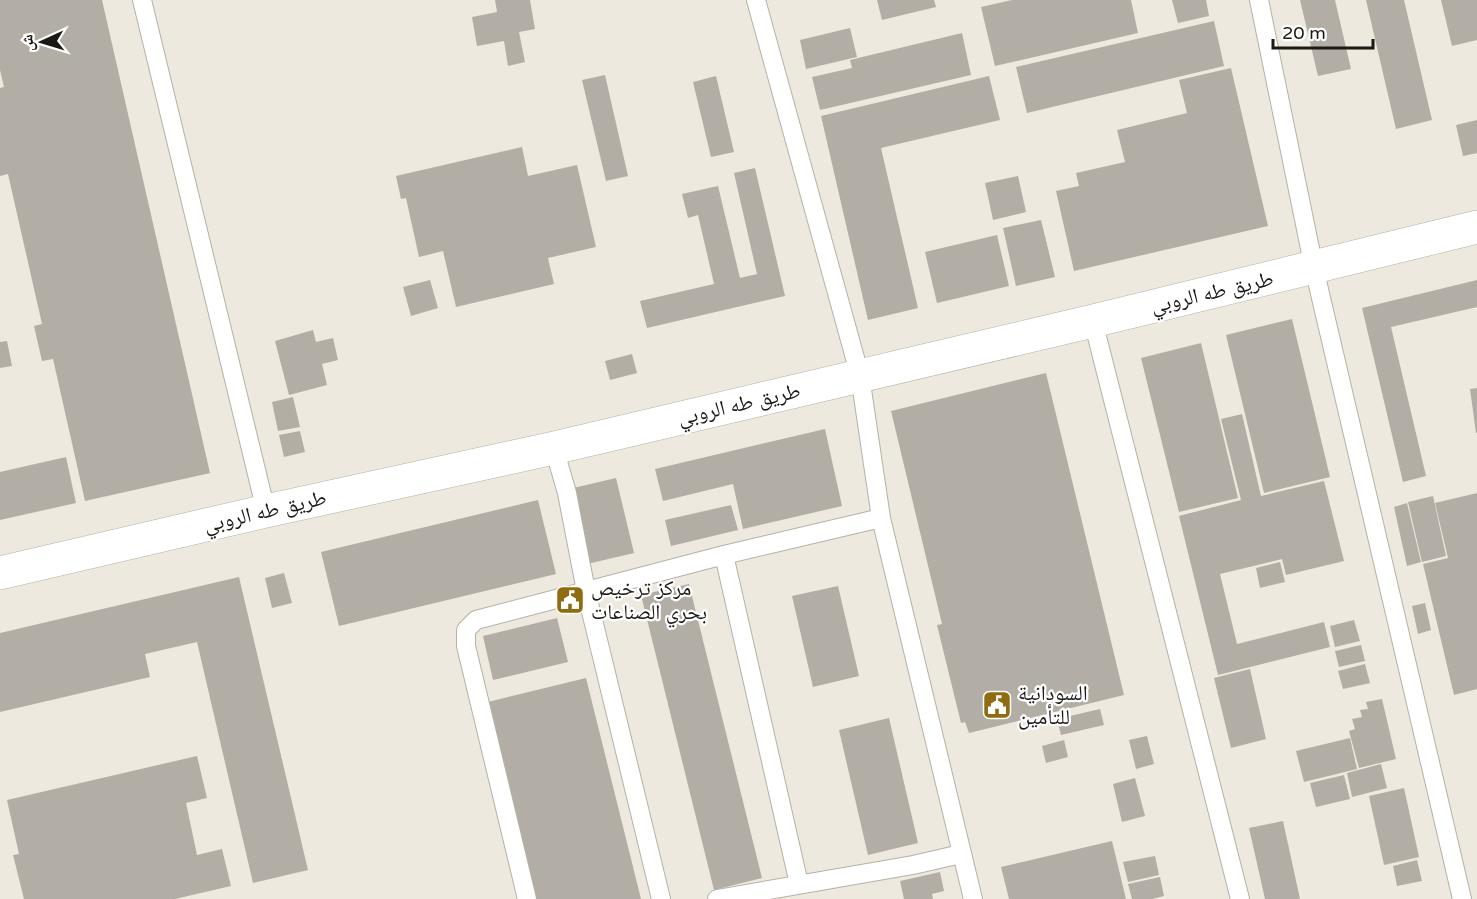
<svg xmlns="http://www.w3.org/2000/svg" width="1477" height="899" font-family="'Varela Round','Noto Naskh Arabic',sans-serif">
<style>
.building{fill:#b3aea5}
.lines{fill:none;stroke-linecap:round;stroke-linejoin:round}
.service-casing{stroke:#b5b1a7;stroke-width:20}
.minor-casing{stroke:#b5b1a7;stroke-width:34}
.service{stroke:#fff;stroke-width:18}
.minor{stroke:#fff;stroke-width:33}
.labels{text-anchor:middle;stroke-width:4.5;stroke-linejoin:round;paint-order:stroke}
.street-label{font-size:21px;fill:#1b1916;stroke:#fff}
.poi-label{font-size:21px;fill:#1b1916;stroke:#fff;text-anchor:start}
</style>
<rect width="100%" height="100%" fill="#ede9df"/>
<g class="building">
<path d="M0 0H102L210 473 85 501 53 359 42 361 34 326 42 324 8 174 0 176V88L4 87 0 70Z"/>
<path d="M495 0H530L535 29 519 32 525 62 508 66 504 41 477 46 472 17 497 12Z"/>
<path d="M877 0H934L936 7 882 20Z"/>
<path d="M1012 0H1131L1138 33 995 66 981 7Z"/>
<path d="M1172 0H1206L1209 16 1178 23Z"/>
<path d="M1300 0H1335L1351 69 1318 76Z"/>
<path d="M1366 0H1404L1432 120 1396 129Z"/>
<path d="M1441 0H1477V40L1452 46Z"/>
<path d="M1214 21 1224 66 1027 113 1016 67Z"/>
<path d="M850 28 857 57 806 69 800 40Z"/>
<path d="M962 33 971 75 820 110 812 77 852 68 850 60Z"/>
<path d="M1231 68 1268 226 1074 271 1056 191 1079 186 1076 173 1125 162 1117 130 1187 113 1179 80Z"/>
<path d="M605 75 628 176 606 181 582 80Z"/>
<path d="M716 76 734 152 711 157 693 82Z"/>
<path d="M989 76 1000 120 881 148 918 308 868 320 821 116Z"/>
<path d="M1477 120V153L1463 156 1456 125Z"/>
<path d="M522 147 528 176 577 165 596 247 548 258 554 284 456 307 443 251 419 257 406 198 401 199 396 176Z"/>
<path d="M755 168 785 296 647 328 640 301 714 284 698 215 688 218 682 194 718 186 740 278 757 274 734 173Z"/>
<path d="M1018 176 1026 212 993 220 985 183Z"/>
<path d="M1041 220 1055 277 1016 286 1003 228Z"/>
<path d="M997 235 1009 286 937 303 925 252Z"/>
<path d="M430 280 438 308 411 316 403 287Z"/>
<path d="M1477 280V307L1391 327 1426 476 1403 482 1362 308Z"/>
<path d="M1292 319 1330 477 1264 493 1226 335Z"/>
<path d="M313 330 316 342 333 338 338 360 322 364 327 385 289 395 275 341Z"/>
<path d="M7 341 12 366 0 368V342Z"/>
<path d="M1201 343 1238 498 1179 512 1141 358Z"/>
<path d="M632 354 637 373 610 380 605 361Z"/>
<path d="M1046 373 1124 695 969 733 965 722 961 723 937 625 942 624 891 411Z"/>
<path d="M1477 388V433H1476L1470 389Z"/>
<path d="M293 397 300 427 278 431 272 402Z"/>
<path d="M1242 414 1261 496 1324 481 1344 561 1286 575 1282 559 1220 574 1237 644 1324 622 1330 647 1218 675 1179 516 1241 500 1221 419Z"/>
<path d="M825 429 842 506 743 529 733 484 663 501 655 469Z"/>
<path d="M300 431 305 452 284 457 279 435Z"/>
<path d="M66 457 76 503 0 520V472Z"/>
<path d="M616 478 634 553 587 564 569 489Z"/>
<path d="M1477 493V689L1454 695 1423 564 1448 558 1435 503Z"/>
<path d="M1433 496 1446 556 1422 562 1408 502Z"/>
<path d="M538 500 556 574 339 626 321 552Z"/>
<path d="M1407 503 1421 562 1407 566 1394 507Z"/>
<path d="M731 505 738 530 671 546 665 520Z"/>
<path d="M1280 562 1285 582 1260 588 1256 568Z"/>
<path d="M284 573 292 603 272 608 265 578Z"/>
<path d="M239 577 308 870 253 883 197 642 145 654 150 677 0 712V633Z"/>
<path d="M689 584 762 878 714 890 641 595Z"/>
<path d="M838 586 859 676 813 687 792 596Z"/>
<path d="M1425 603 1431 630 1418 634 1412 606Z"/>
<path d="M557 618 568 662 493 680 483 636Z"/>
<path d="M1354 620 1360 641 1335 647 1330 626Z"/>
<path d="M1361 645 1365 661 1339 667 1335 651Z"/>
<path d="M1365 664 1370 683 1343 689 1338 671Z"/>
<path d="M1250 669 1266 739 1231 748 1214 678Z"/>
<path d="M586 678 641 899H536L488 702Z"/>
<path d="M1382 699 1396 759 1359 768 1349 731 1355 729 1352 719 1362 717 1360 710 1368 709 1366 702Z"/>
<path d="M1100 709 1104 725 1061 735 1057 719Z"/>
<path d="M889 718 918 843 868 855 839 730Z"/>
<path d="M1147 736 1154 764 1136 769 1129 740Z"/>
<path d="M1350 738 1357 769 1304 782 1296 751Z"/>
<path d="M1064 740 1068 757 1046 763 1042 746Z"/>
<path d="M197 756 207 798 186 803 197 855 222 849 231 886 175 899H24L13 855 19 854 7 800Z"/>
<path d="M1381 764 1387 788 1352 797 1347 773Z"/>
<path d="M1344 775 1350 799 1316 807 1310 783Z"/>
<path d="M1135 778 1145 816 1122 822 1113 784Z"/>
<path d="M1404 788 1419 857 1384 865 1369 796Z"/>
<path d="M1283 821 1300 899H1265L1249 828Z"/>
<path d="M1112 841 1126 899H1009L1001 867Z"/>
<path d="M1155 856 1159 875 1128 882 1123 862Z"/>
<path d="M1417 860 1422 881 1397 886 1393 866Z"/>
<path d="M940 872 944 891 932 894 933 899H904L900 881Z"/>
<path d="M1160 877 1164 896 1152 899H1132L1128 884Z"/>
</g>
<g class="lines">
<g class="service-casing">
<g id="service">
<path d="M142 0 266 511"/>
<path d="M756 0 860 376 881 518 973 899"/>
<path d="M1259 0 1314 268 1462 899"/>
<path d="M1093 321 1240 899"/>
<path d="M554 448 567 493 586 591 661 899"/>
<path d="M724 555 799 884"/>
<path d="M527 899 466 646V630L476 620 724 555 881 518"/>
<path d="M717 899 913 865 961 854"/>
</g>
</g>
<g class="minor-casing">
<path id="minor" d="M0 573 266 511 554 448 1093 321 1477 227"/>
</g>
<use href="#service" class="service"/>
<use href="#minor" class="minor"/>
</g>
<defs>
<g id="civic-square" transform="scale(1.5)"><rect x="-9" y="-9" width="18" height="18" rx="4" fill="#8f6c11" stroke="#fff"/><path d="M-.6-6.5H3V-4.5H.6V-3L4-1V1h2V6H-6V1h2V-1L-.6-3ZM-1.2 2.5V6h2.4V2.5Z" fill="#fff"/></g>
</defs>
<g fill-rule="evenodd">
<use href="#civic-square" x="570" y="600"/>
<use href="#civic-square" x="997" y="705"/>
</g>
<g class="labels">
<g class="street-label">
<text transform="translate(1212 292) rotate(-13)" y="7">طريق طه الروبي</text>
<text transform="translate(739 404) rotate(-13)" y="7">طريق طه الروبي</text>
<text transform="translate(265 511) rotate(-13)" y="7">طريق طه الروبي</text>
</g>
<g class="poi-label">
<text x="591" y="595">مركز ترخيص<tspan x="591" dy="24">بحري الصناعات</tspan></text>
<text x="1018" y="700">السودانية<tspan x="1018" dy="24">للتأمين</tspan></text>
</g>
</g>
<g transform="translate(42 42) rotate(266)" stroke="#ffffff" stroke-width="4.5" paint-order="stroke">
<path d="M0-4.5L10 22L0 15L-10 22Z" fill="#1b1916"/>
<text y="-9" font-size="16" font-weight="bold" text-anchor="middle" fill="#1b1916">ش</text>
</g>
<path d="M1273 39v9h100v-9" fill="none" stroke="#1b1916" stroke-width="3"/>
<text x="1282" y="39" font-size="18" fill="#1b1916" stroke="#ffffff" stroke-width="4.5" paint-order="stroke">20 m</text>
</svg>
